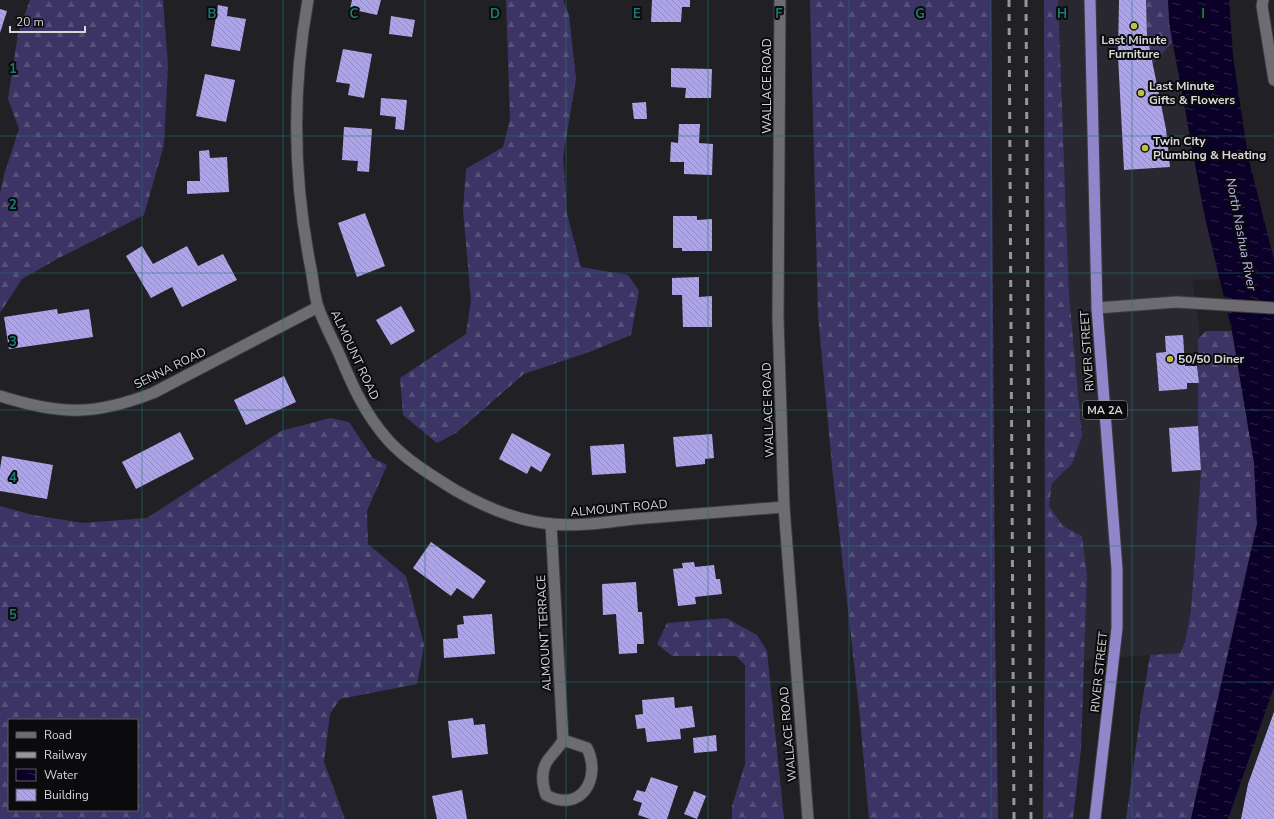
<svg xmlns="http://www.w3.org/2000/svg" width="1274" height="819" font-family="'Nunito Sans',sans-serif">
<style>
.built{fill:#292831}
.forest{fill:url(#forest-firs);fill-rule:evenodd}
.water{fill:url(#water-ripples)}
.building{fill:url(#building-back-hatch)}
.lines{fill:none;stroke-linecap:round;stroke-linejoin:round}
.service-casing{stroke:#3c3c3f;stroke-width:13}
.minor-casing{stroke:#3c3c3f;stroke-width:13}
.tertiary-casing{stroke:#3c3c3f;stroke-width:13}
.trunk-casing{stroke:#3c3c3f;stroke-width:13}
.service{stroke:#6d6c71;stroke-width:11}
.minor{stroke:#6d6c71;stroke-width:11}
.tertiary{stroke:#6d6c71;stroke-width:11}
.trunk{stroke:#9086c9;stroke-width:11}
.rail{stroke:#979699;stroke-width:3;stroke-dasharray:7 7;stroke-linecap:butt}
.grid{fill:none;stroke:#197b73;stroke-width:1;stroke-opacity:0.55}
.poi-dot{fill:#bebf42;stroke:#0b0b0d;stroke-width:1.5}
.labels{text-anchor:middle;stroke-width:4;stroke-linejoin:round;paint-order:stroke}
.shield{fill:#0b0b0d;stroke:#9a999c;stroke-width:1}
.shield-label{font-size:11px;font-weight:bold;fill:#d7d6d9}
.poi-label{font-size:12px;font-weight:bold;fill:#d7d6d9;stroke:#0b0b0d;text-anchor:start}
.street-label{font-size:12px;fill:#d7d6d9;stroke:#0b0b0d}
.water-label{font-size:13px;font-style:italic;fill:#c0baf3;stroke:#0b0b0d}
.grid-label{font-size:13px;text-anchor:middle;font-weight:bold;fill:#197b73;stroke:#0b0b0d;stroke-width:4;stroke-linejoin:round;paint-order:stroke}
</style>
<defs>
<pattern id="forest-firs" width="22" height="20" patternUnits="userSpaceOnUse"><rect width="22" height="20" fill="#3c3465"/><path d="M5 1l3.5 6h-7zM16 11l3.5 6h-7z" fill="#57517a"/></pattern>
<pattern id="water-ripples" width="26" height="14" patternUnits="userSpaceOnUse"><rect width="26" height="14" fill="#0b0027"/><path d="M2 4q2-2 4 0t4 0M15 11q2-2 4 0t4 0" fill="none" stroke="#2e2446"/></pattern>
<pattern id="building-back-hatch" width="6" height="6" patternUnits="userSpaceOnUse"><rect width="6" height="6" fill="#ada4ec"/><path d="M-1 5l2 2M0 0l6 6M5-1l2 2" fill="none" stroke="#928bc1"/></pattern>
</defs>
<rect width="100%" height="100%" fill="#212125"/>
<path class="built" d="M1058 0H1146L1152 63 1172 42 1204 213 1219 279 1192 280 1199 324 1198 426 1201 470 1191 610 1185 642 1180 653 1084 660 1087 575 1082 536 1063 526 1049 506 1052 483 1072 464 1082 436 1069 295Z"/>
<g class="forest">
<path d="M30 0H163L168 66 164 145 144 215 57 259 22 279 0 313V193L4 175 19 129 8 99 18 34Z"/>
<path d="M506 0H563L569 15 576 79 563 157 567 214 581 267 628 275 639 291 631 335 592 351 524 374 456 433 437 443 403 415 400 378 466 334 471 300 463 210 466 169 503 147 510 120Z"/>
<path d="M810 0H991L995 629 998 819H869L859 708 833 476 818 315Z"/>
<path d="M1044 0H1058L1069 295 1082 436 1072 464 1052 483 1049 506 1063 526 1082 536 1087 575 1084 660 1081 750 1073 819H1043L1045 633Z"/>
<path d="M1146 0H1168L1169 23 1172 42 1153 64 1147 36Z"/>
<path d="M1206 331H1232L1254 462 1257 524 1191 819H1126L1142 703 1150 655 1180 653 1185 642 1191 610 1201 470 1198 426V339Z"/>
<path d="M330 418 349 422 373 458 387 465 367 511 368 544 406 576 424 645 417 684 340 699 330 714 324 762 345 819H0V506L33 515 83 523 147 518 281 431ZM9 720H137V810H9Z"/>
<path d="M726 618 757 635 767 651 784 819H732V806L745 764V665L736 656H672L657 644 667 623Z"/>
</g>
<path class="water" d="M1168 0H1229L1233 56 1248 156 1274 260V687L1228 819H1191L1257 524 1254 462 1232 331 1204 213 1170 27Z"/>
<g class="building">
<path d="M352 0H381L377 15 350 9Z"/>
<path d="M652 0H690V7H682L681 22H651Z"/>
<path d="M1119 0H1146L1147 36 1166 129 1170 167 1124 170 1118 56Z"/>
<path d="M218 5 228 7 227 16 246 19 240 51 211 46Z"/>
<path d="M0 9 7 11 0 33Z"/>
<path d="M391 16 415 20 412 37 389 34Z"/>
<path d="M343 49 372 54 364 98 348 95 350 84 336 82Z"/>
<path d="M671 68 712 69 711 98H685L686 88 671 87Z"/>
<path d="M205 74 235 80 226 122 196 116Z"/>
<path d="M381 98 407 100 404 130 395 129 396 117 380 115Z"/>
<path d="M646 102 647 119H634L632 103Z"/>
<path d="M679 124H700L699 143 713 144 712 175 684 174V162H670L671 142 678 143Z"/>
<path d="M344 127 372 129 369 172 357 171 358 161 342 160Z"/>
<path d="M209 150 210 158 227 157 229 192 187 194V181H200L199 151Z"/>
<path d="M365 213 385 266 357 277 338 223Z"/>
<path d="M673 216H697V220L712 219V251H682V248H673Z"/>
<path d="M142 246 153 264 187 246 198 266 223 254 237 280 182 307 172 287 151 298 126 256Z"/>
<path d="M699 277V297L712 296V327H683L682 295H672V278Z"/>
<path d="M401 306 415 331 391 345 376 320Z"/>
<path d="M57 309 58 314 89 309 93 337 9 349 4 317Z"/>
<path d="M1183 335 1185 366H1197L1199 383H1187V389L1159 391 1156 353 1166 352 1165 336Z"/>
<path d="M284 376 296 402 246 425 234 400Z"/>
<path d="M1198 426 1201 470 1172 472 1169 428Z"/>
<path d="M180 432 194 459 136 489 122 462Z"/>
<path d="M512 433 551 454 541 472 531 466 527 474 499 459Z"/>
<path d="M712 434 714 458 705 459V464L676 467 673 437Z"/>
<path d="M624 444 626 473 592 475 590 446Z"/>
<path d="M2 456 53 465 47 499 0 491V469Z"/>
<path d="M431 542 486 581 473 599 457 588 451 596 413 568Z"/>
<path d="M694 562 695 567 714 565 716 579H720L722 594 695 597 696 604 678 606 673 569 683 568 682 563Z"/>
<path d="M636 582 638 612H642L644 644H637V653L619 654 616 614 603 615 602 584Z"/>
<path d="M492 614 495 654 444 658 443 639 458 638 457 625 464 624 463 616Z"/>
<path d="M674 697 675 708 692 706 695 727 680 729 681 739 647 742 645 728 637 729 635 715 643 714 642 700Z"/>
<path d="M1274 712V819H1241L1248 784Z"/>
<path d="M473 718 474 725 485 724 488 754 452 758 448 721Z"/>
<path d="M716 735 717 751 694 753 693 738Z"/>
<path d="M651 777 678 786 667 819H650L638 815 642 803 633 800 637 790 645 792Z"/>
<path d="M462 790 467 819H437L432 796Z"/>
<path d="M694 791 706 796 697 819 684 814Z"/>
</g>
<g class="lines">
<g class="service-casing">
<path id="service" d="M1263 0 1262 6 1274 80"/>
</g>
<g class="minor-casing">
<g id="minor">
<path d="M308 0C292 88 293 176 310 264 313 278 314 294 318 307 324 324 333 340 340 356 353 387 365 414 388 440 407 461 431 475 455 490 481 505 507 517 537 522 570 528 601 523 634 519 684 515 734 511 784 507"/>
<path d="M0 396C60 415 94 416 153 393L318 307"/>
<path d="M551 524 563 740 587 748C602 778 581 814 546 795 541 781 541 767 551 756 556 750 560 746 563 740"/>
</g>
</g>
<g class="tertiary-casing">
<g id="tertiary">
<path d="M780 0 778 318 784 507 808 819"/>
<path d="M1097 308 1176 302 1274 308"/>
</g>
</g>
<g class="trunk-casing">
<path id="trunk" d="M1090 0 1097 308 1117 569V628L1095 819"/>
</g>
<use href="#service" class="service"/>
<use href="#minor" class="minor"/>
<use href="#tertiary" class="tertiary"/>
<use href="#trunk" class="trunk"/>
<g class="rail">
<path d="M1009 0 1014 819"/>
<path d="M1026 0 1031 819"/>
</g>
</g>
<path class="grid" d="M142 0V819M283 0V819M425 0V819M566 0V819M708 0V819M849 0V819M991 0V819M1132 0V819M0 136H1274M0 273H1274M0 410H1274M0 546H1274M0 682H1274"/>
<g class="poi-dot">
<circle cx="1134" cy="26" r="4"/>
<circle cx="1141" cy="93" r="4"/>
<circle cx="1145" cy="148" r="4"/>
<circle cx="1170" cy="359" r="4"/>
</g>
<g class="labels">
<rect class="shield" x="1083" y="401" width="44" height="18" rx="3"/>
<g class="shield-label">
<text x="1105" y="414">MA 2A</text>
</g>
<g class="poi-label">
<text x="1134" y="44" text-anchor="middle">Last Minute<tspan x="1134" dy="14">Furniture</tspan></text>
<text x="1149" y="90">Last Minute<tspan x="1149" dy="14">Gifts &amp; Flowers</tspan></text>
<text x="1153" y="145">Twin City<tspan x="1153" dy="14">Plumbing &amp; Heating</tspan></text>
<text x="1178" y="363">50/50 Diner</text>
</g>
<g class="street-label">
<text transform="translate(767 86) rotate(-90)" y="4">WALLACE ROAD</text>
<text transform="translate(1087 351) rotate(-94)" y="4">RIVER STREET</text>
<text transform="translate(355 355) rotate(65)" y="4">ALMOUNT ROAD</text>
<text transform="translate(170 368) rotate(-26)" y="4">SENNA ROAD</text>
<text transform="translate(768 410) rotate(-92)" y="4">WALLACE ROAD</text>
<text transform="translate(619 508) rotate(-5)" y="4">ALMOUNT ROAD</text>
<text transform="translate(544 633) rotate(-93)" y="4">ALMOUNT TERRACE</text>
<text transform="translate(1099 672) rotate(-84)" y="4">RIVER STREET</text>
<text transform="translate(788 734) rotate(-95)" y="4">WALLACE ROAD</text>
</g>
<g class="water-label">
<text transform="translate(1242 234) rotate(79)" y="5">North Nashua River</text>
</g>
</g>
<g class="grid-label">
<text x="212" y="18">B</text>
<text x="354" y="18">C</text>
<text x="495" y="18">D</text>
<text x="637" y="18">E</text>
<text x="779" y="18">F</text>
<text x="920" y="18">G</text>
<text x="1062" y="18">H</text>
<text x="1203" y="18">I</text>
<text x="13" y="73">1</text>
<text x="13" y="209">2</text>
<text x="13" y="346">3</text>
<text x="13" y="482">4</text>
<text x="13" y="619">5</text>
</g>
<rect x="8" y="719" width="130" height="92" fill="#0b0b0d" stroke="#5d5c5f"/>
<rect x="16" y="732" width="20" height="6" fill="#6d6c71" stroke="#5d5c5f"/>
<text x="44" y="739" font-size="12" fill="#d7d6d9">Road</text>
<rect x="16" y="752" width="20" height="6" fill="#979699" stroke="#5d5c5f"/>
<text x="44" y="759" font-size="12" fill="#d7d6d9">Railway</text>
<rect x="16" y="769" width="20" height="12" fill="url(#water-ripples)" stroke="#5d5c5f"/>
<text x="44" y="779" font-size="12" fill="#d7d6d9">Water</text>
<rect x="16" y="789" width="20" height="12" fill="url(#building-back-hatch)" stroke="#5d5c5f"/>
<text x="44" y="799" font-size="12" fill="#d7d6d9">Building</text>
<path d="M10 26v6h75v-6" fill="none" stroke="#d7d6d9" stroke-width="2"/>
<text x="16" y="26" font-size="12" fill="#d7d6d9" stroke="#0b0b0d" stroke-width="3" paint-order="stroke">20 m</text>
</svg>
